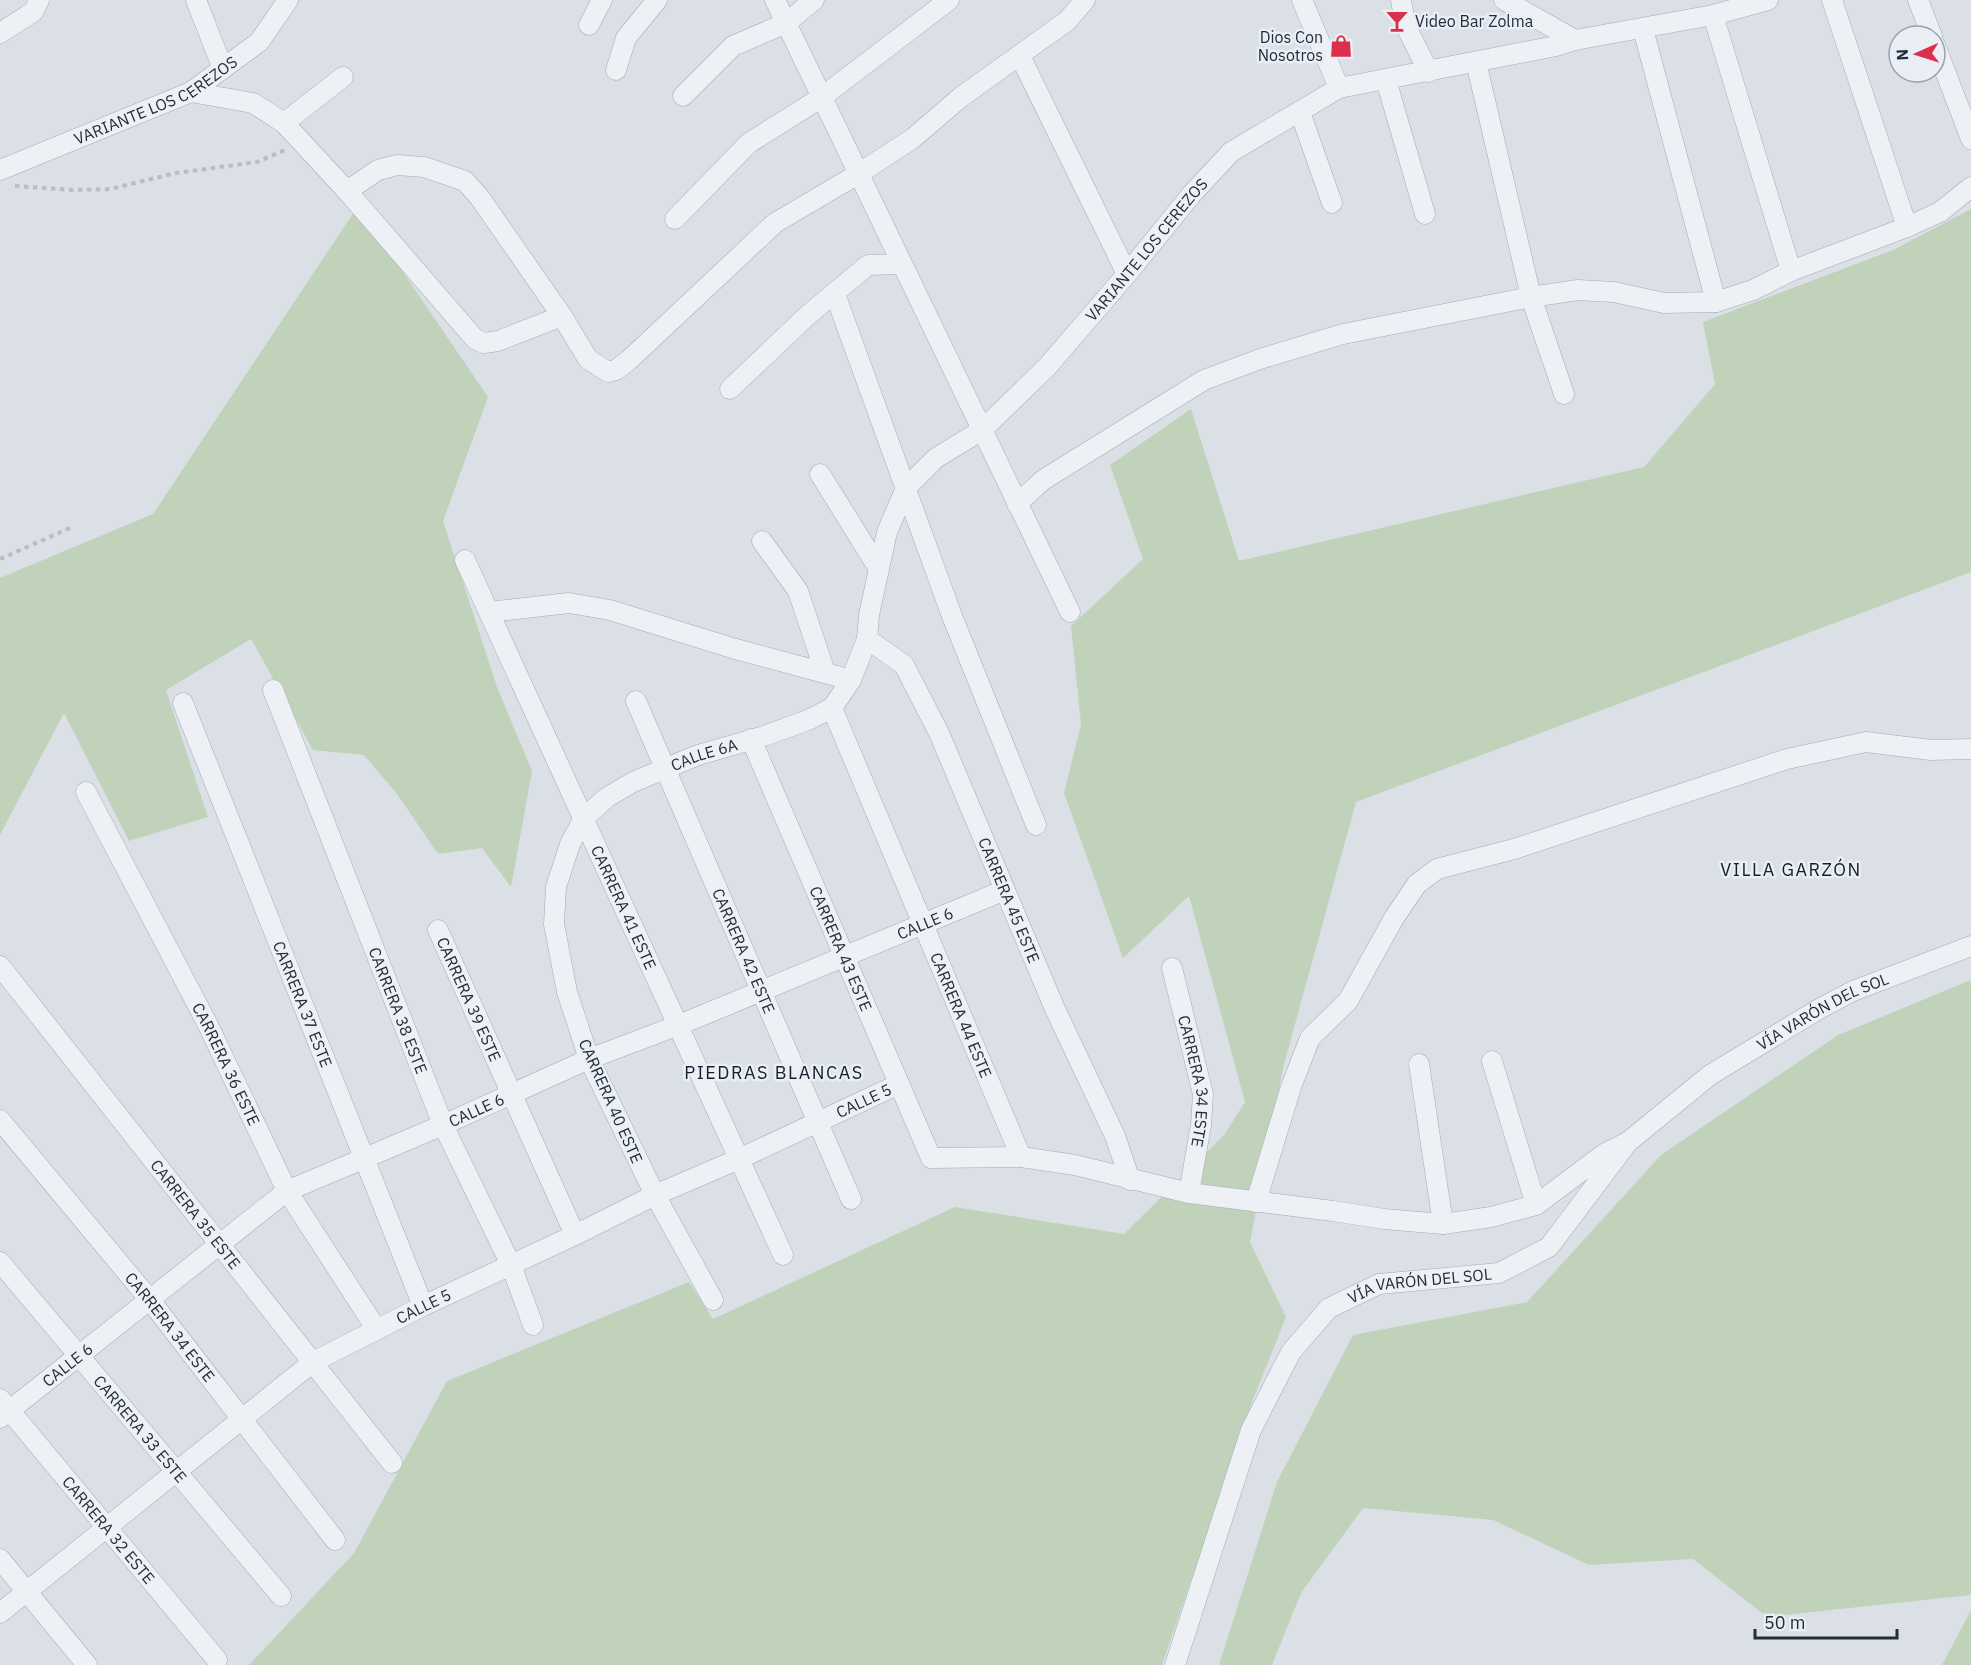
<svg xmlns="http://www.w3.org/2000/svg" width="1971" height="1665" font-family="'IBM Plex Sans',sans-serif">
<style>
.green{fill:#c1d2bb}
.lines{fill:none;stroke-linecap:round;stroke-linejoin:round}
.minor-casing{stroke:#a4aab4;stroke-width:21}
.path{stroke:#b8bdc5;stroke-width:4;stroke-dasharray:4.5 4.5;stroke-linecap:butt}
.minor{stroke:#edf0f5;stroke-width:20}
.labels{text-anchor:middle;stroke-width:5;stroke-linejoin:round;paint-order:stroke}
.poi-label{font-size:16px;fill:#232d3e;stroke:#eaeef5;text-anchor:start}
.street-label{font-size:16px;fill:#232d3e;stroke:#eaeef5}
.neighbourhood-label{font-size:18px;letter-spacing:1.5px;fill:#161f2e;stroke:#eaeef5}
</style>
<rect width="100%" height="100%" fill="#dbe0e7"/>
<g class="green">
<path d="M358 206 488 397 443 521 497 687 532 771 511 887 482 848 438 854 397 794 364 755 313 750 251 639 166 690 208 817 129 841 64 713 0 835V578L153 514Z"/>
<path d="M1971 209V572L1356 802 1283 1068 1250 1242 1286 1317 1252 1402 1162 1665H249L354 1553 447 1381 689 1282 713 1319 955 1207 1124 1234 1224 1135 1245 1102 1189 896 1123 958 1064 793 1081 724 1071 626 1143 559 1110 465 1191 409 1239 561 1644 467 1715 384 1703 322 1893 250Z"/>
<path d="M1971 980V1595L1767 1617 1693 1559 1589 1565 1493 1520 1363 1508 1301 1593 1272 1665H1219L1277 1482 1353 1335 1527 1302 1661 1155 1838 1035Z"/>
<path d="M1971 1610V1665H1942Z"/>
</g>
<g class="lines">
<g class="minor-casing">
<g id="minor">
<path d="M196 0 223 69"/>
<path d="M775 0 1070 612"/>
<path d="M1302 0 1339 88"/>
<path d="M1401 0 1406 27 1429 72"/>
<path d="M1504 0 1575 40"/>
<path d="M1832 0 1907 227"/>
<path d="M1918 0 1932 36"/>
<path d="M1713 15 1791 271"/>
<path d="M589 25 602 0"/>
<path d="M1643 29 1716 302"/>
<path d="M0 33 33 12 39 0"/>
<path d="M1935 45 1971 139"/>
<path d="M1020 56 1127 274"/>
<path d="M1476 62 1531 297 1564 394"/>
<path d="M616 70 626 38 657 0"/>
<path d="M1386 80 1425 214"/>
<path d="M191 92 253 103 284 123 347 191 475 339 484 343 498 341 562 316"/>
<path d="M683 96 733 46 786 23 814 0"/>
<path d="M1300 112 1332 203"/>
<path d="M284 123 343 77"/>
<path id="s1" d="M0 170 191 92 259 42 288 0"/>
<path d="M347 191 378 170 397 165 424 167 465 181 480 198 562 316 588 359 608 372 616 370 629 360 775 223 858 174 912 139 961 97 1067 21 1085 0"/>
<path d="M675 219 749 143 822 97 949 0"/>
<path d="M835 294 952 616 1036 825"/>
<path d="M730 389 808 315 868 265 902 264"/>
<path d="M820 474 879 569"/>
<path d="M1017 504 1043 480 1204 380 1260 359 1343 334 1531 297 1578 290 1614 292 1664 303 1716 302 1753 290 1791 271 1907 227 1940 212 1971 187"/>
<path d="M762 541 798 591 825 672"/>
<path id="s2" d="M465 560 783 1255"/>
<path d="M489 612 569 603 610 610 732 648 851 680"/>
<path id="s3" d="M867 639 904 665 939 733 1055 1009 1115 1136 1130 1180"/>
<path id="s4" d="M273 690 443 1125 511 1265 533 1325"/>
<path id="s5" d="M636 701 851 1199"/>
<path id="s6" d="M183 703 423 1306"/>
<path id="s7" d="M832 708 1021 1157"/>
<path id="s8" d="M751 739 931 1158 1021 1157 1075 1165 1189 1193 1333 1211 1384 1219 1443 1224 1491 1217 1536 1205 1604 1154 1628 1142"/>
<path id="s9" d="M86 792 208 1025 287 1191 377 1330"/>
<path id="s10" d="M438 930 575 1235"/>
<path id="s11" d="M0 966 392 1463"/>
<path id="s12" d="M1172 968 1203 1094 1201 1125 1189 1193"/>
<path d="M1492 1061 1536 1205"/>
<path d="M1419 1064 1443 1224"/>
<path id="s13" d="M0 1120 150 1300 335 1540"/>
<path d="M1256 1202 1291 1087 1310 1038 1348 1001 1394 918 1417 884 1437 869 1514 849 1787 759 1866 742 1931 750 1971 749"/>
<path id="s14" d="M0 1262 281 1596"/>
<path id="s15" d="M713 1300 655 1195 589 1059 567 992 554 924 556 887 570 844 584 818 606 798 633 782 698 755 764 736 808 720 832 708 851 680 867 639 869 615 887 532 906 488 936 458 982 430 1047 367 1127 274 1191 195 1231 152 1339 88 1556 46 1575 40 1713 15 1768 0"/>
<path id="s16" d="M0 1399 217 1660"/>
<path id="s17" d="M0 1418 287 1191 443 1125 589 1059 679 1025 1005 890"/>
<path d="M0 1559 87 1665"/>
<path id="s18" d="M0 1613 313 1362 423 1306 575 1235 655 1195 739 1159 899 1084"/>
<path id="s19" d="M1175 1665 1251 1430 1291 1352 1329 1308 1379 1284 1499 1273 1549 1247 1628 1142 1710 1075 1819 1009 1853 991 1971 946"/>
</g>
</g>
<g class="path">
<path d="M15 186 73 190 110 189 176 173 257 162 285 150"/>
<path d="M0 559 70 528"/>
</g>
<use href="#minor" class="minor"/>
</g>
<defs>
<g id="bar-bare" transform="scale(1.8)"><path d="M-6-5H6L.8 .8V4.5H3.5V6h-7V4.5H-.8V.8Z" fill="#db304c" stroke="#eaeef5" stroke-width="2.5" paint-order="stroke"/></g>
<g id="shop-bare" transform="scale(1.8)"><path d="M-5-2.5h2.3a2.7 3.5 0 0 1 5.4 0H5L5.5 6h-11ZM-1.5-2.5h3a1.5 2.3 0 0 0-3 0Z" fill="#db304c" stroke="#eaeef5" stroke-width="2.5" paint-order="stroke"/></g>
</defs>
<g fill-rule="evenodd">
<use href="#bar-bare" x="1397" y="21"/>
<use href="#shop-bare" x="1341" y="46"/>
</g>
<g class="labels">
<g class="poi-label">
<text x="1415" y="27">Video Bar Zolma</text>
<text x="1323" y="43" text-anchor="end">Dios Con<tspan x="1323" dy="18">Nosotros</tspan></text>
</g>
<g class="street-label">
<text dy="6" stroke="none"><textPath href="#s1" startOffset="171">VARIANTE LOS CEREZOS</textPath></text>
<text dy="6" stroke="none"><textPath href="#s15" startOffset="1372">VARIANTE LOS CEREZOS</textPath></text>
<text dy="6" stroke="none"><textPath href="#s15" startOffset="660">CALLE 6A</textPath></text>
<text dy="6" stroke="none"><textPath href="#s3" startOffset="303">CARRERA 45 ESTE</textPath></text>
<text dy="6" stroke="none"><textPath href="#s2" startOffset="382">CARRERA 41 ESTE</textPath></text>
<text dy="6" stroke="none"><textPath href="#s17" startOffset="1058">CALLE 6</textPath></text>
<text dy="6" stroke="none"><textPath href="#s8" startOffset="228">CARRERA 43 ESTE</textPath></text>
<text dy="6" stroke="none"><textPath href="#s5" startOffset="272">CARRERA 42 ESTE</textPath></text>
<text dy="6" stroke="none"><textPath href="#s10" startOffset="76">CARRERA 39 ESTE</textPath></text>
<text dy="6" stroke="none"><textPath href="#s6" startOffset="324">CARRERA 37 ESTE</textPath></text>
<text dy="6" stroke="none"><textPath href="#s4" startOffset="344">CARRERA 38 ESTE</textPath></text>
<text dy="6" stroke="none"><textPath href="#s19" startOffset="992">VÍA VARÓN DEL SOL</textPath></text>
<text dy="6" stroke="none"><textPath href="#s7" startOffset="333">CARRERA 44 ESTE</textPath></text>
<text dy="6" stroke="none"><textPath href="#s9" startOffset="306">CARRERA 36 ESTE</textPath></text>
<text dy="6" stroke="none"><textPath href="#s12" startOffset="116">CARRERA 34 ESTE</textPath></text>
<text transform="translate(611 1101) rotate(66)" y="6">CARRERA 40 ESTE</text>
<text dy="6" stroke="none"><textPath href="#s18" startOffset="1011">CALLE 5</textPath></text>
<text dy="6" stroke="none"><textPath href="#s17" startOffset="572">CALLE 6</textPath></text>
<text dy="6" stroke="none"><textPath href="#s11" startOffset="316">CARRERA 35 ESTE</textPath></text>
<text dy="6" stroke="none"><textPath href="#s19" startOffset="488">VÍA VARÓN DEL SOL</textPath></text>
<text dy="6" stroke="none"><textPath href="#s18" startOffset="525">CALLE 5</textPath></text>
<text dy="6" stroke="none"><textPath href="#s13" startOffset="268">CARRERA 34 ESTE</textPath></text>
<text dy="6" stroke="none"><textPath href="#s17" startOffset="86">CALLE 6</textPath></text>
<text dy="6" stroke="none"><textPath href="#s14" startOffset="218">CARRERA 33 ESTE</textPath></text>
<text dy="6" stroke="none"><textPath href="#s16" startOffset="170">CARRERA 32 ESTE</textPath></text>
</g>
<g class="neighbourhood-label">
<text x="1791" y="876">VILLA GARZÓN</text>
<text x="774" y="1079">PIEDRAS BLANCAS</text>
</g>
</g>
<g transform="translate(1917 54) rotate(267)"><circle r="28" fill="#eaeef5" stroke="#9aa1ac" stroke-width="1.5"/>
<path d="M0-4.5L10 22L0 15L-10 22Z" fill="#db304c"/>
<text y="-9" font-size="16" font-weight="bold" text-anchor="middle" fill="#232d3e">N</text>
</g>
<path d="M1755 1629v9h142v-9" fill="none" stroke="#232d3e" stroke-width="3"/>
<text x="1764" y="1629" font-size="18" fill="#232d3e" stroke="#eaeef5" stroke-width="4.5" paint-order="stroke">50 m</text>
</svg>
